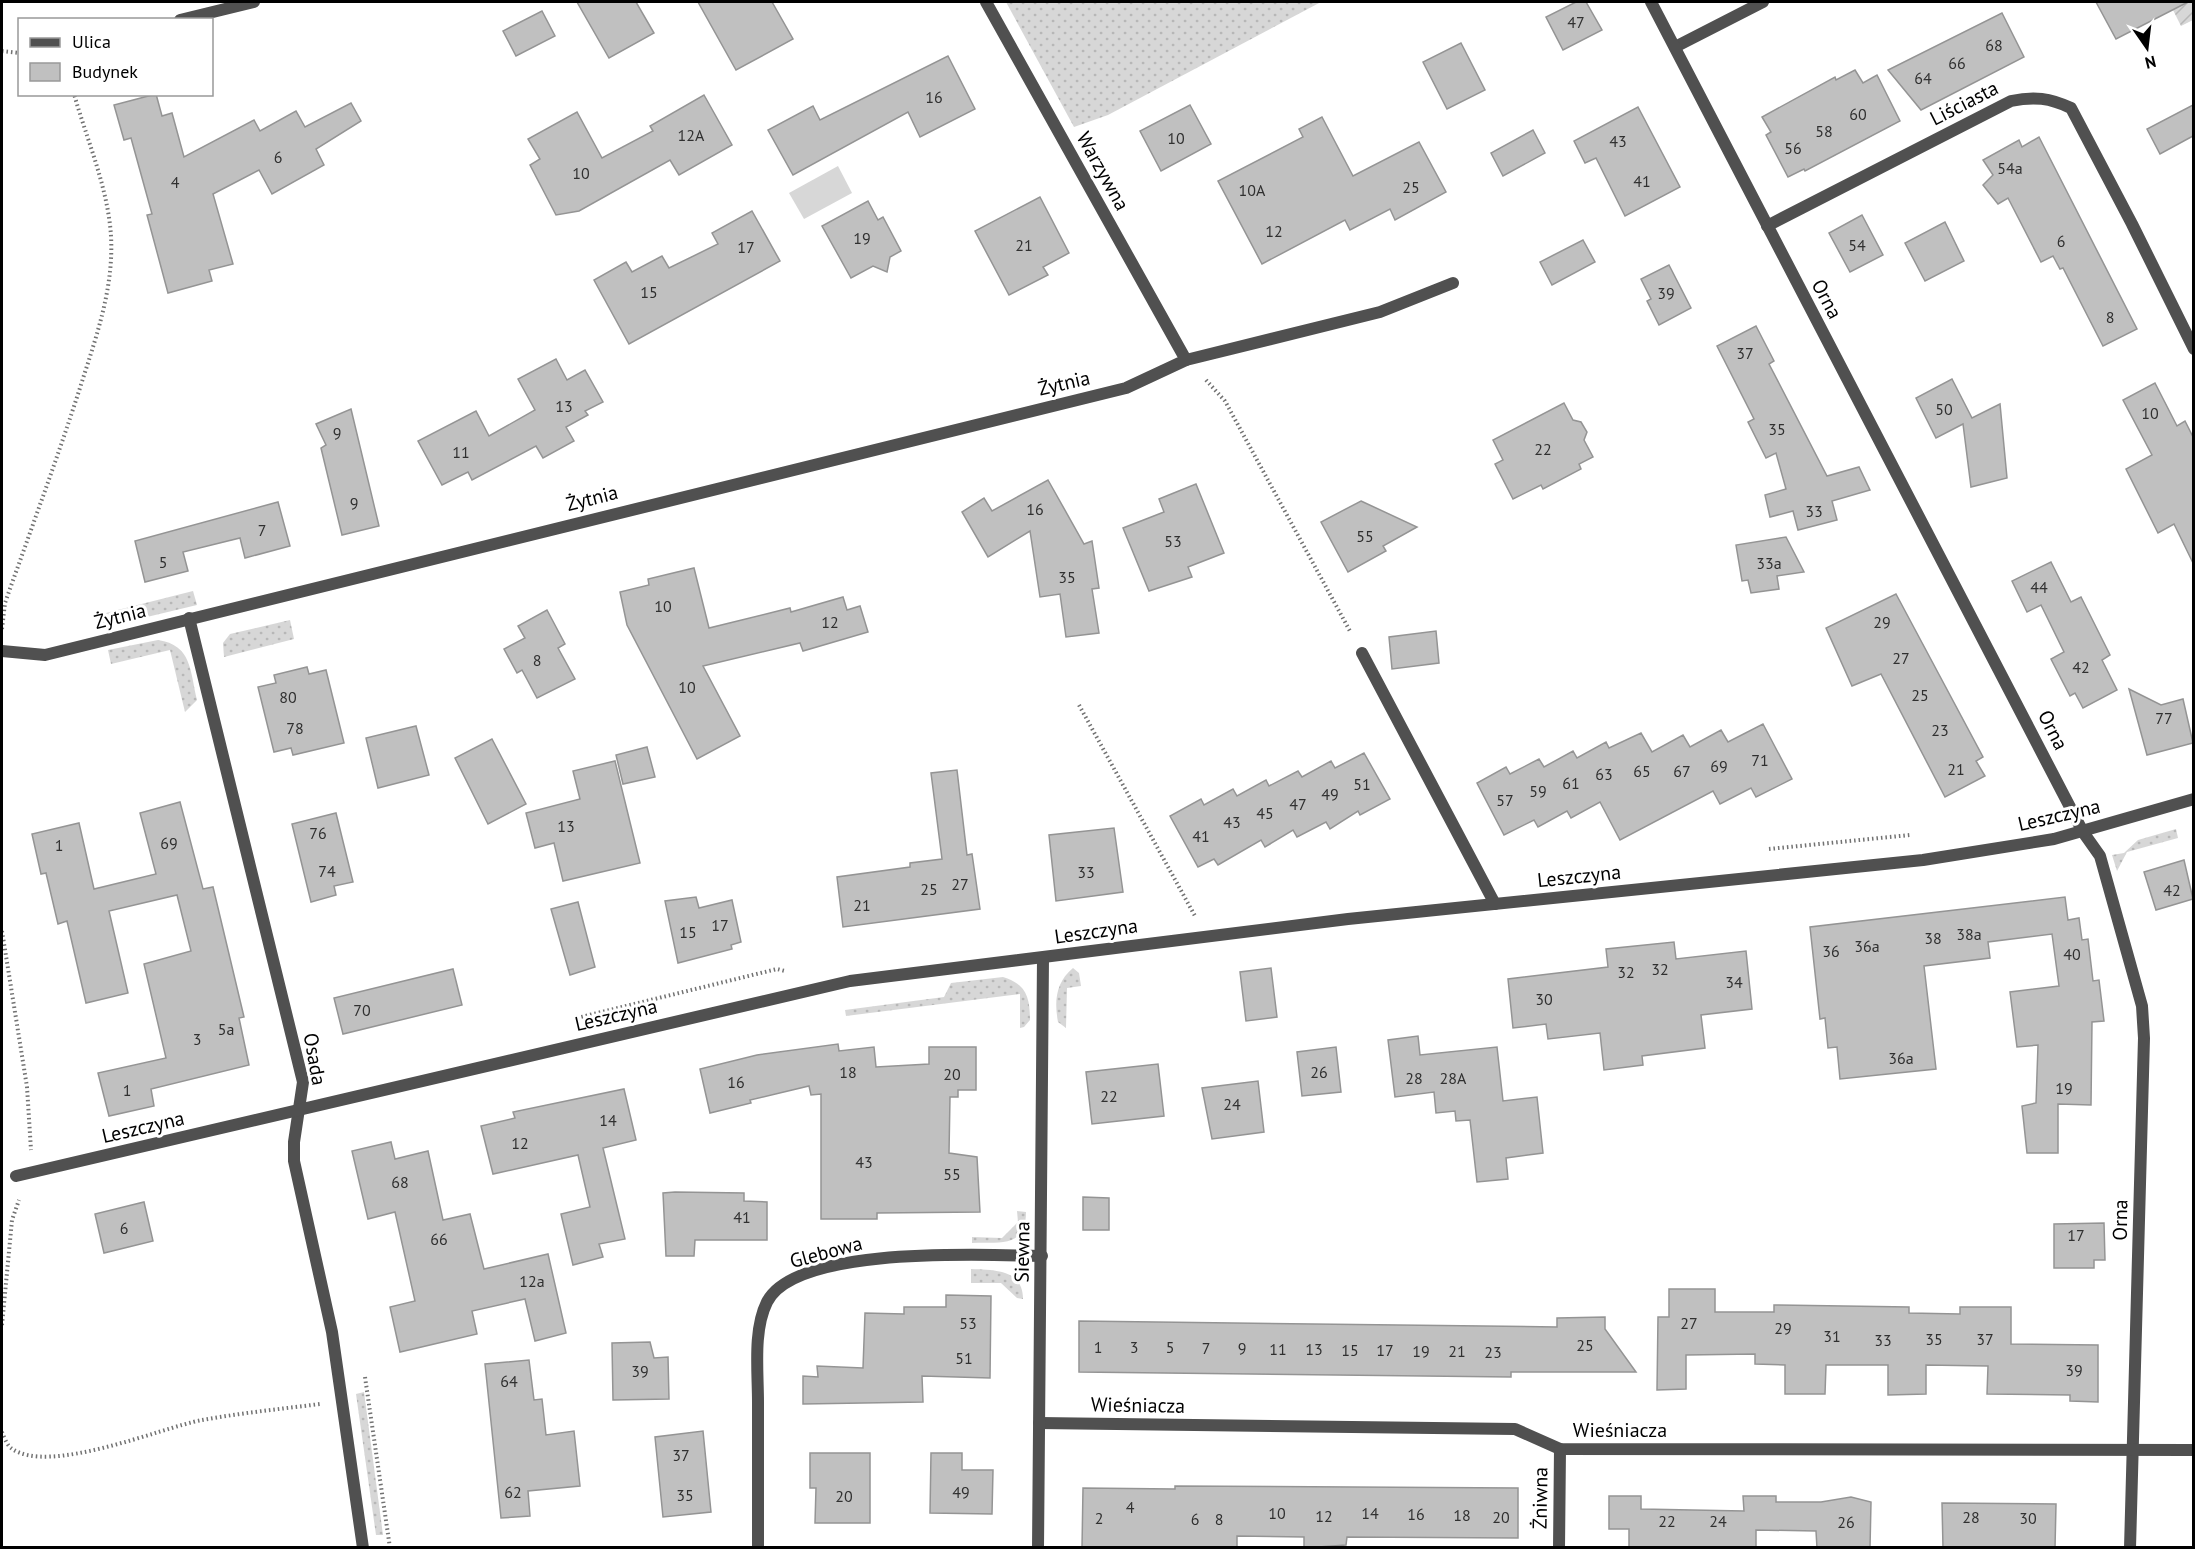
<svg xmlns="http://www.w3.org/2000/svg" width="2195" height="1549" font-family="'PT Sans',sans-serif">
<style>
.grass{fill:url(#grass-dots)}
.garden{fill:url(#garden-furrows)}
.pitch{fill:#d7d7d7}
.building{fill:#c0c0c0;stroke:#949494;stroke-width:1.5}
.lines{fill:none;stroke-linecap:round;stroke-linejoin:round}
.path{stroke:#727272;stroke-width:4;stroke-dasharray:1.5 3;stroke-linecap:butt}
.lane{stroke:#505050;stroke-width:12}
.street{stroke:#505050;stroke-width:12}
.labels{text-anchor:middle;stroke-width:6;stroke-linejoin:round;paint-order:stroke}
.number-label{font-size:16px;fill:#303030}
.street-label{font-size:20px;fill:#000;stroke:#fff}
</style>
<defs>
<pattern id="grass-dots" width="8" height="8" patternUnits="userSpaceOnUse" patternTransform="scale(1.5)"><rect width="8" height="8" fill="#d7d7d7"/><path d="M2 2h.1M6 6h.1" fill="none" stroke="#b7b7b7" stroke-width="1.8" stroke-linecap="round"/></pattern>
<pattern id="garden-furrows" width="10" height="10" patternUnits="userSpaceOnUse" patternTransform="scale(1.5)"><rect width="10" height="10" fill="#d7d7d7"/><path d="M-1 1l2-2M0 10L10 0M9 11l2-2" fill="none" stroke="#b7b7b7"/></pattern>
</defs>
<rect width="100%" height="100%" fill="#fff"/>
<g class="grass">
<path d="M1006 2H1321L1108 115 1074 127Z"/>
<path d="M193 591 197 605 101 628 98 615Z"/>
<path d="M290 620 294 639 224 657 223 643 230 634Z"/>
<path d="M158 640C192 645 190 671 197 700L185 712 170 650 111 664 108 650Z"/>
<path d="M2176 829 2178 838 2127 852 2117 871 2112 855 2124 853 2138 840Z"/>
<path d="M1073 968 1079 973 1081 986 1067 988 1066 1028 1058 1022C1054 1001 1056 982 1073 968Z"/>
<path d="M1003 977C1026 984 1030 997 1030 1020L1024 1027 1020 1028V994L846 1016 845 1010 944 997 951 983Z"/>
<path d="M1017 1211 1026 1212C1026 1248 1000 1242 972 1243V1237L1002 1238 1018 1222Z"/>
<path d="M971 1269C993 1270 1023 1269 1023 1299L1017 1298 1001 1283H971Z"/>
<path d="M364 1392 383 1535H376L356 1394Z"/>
</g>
<path class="garden" d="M2169 2H2193V20L2181 26Z"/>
<path class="pitch" d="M838 166 852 193 804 219 789 193Z"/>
<g class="building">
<path d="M577 2H636L654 33 609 58Z"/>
<path d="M698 2H772L793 39 736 70Z"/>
<path d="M1576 2H1586L1602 30 1563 50 1546 17Z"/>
<path d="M2096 2H2188L2116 39Z"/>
<path d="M542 11 555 36 516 56 503 31Z"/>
<path d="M2002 13 2024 57 1921 110 1888 70Z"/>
<path d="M1461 43 1485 90 1447 109 1423 62Z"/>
<path d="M948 56 975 109 920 137 908 112 793 175 768 130 813 106 820 120Z"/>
<path d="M1855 70 1863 83 1877 75 1900 121 1805 171 1804 169 1788 177 1766 135 1771 132 1762 117 1835 77 1836 80Z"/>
<path d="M156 94 162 116 172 113 184 157 254 120 260 131 296 111 305 127 351 103 361 121 316 149 324 165 272 194 259 170 213 194 233 264 209 270 212 281 168 293 147 215 152 214 131 138 124 140 114 105Z"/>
<path d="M704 95 732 145 679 175 670 160 579 211 556 215 530 165 540 159 528 139 577 112 602 158 653 131 650 126Z"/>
<path d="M1190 105 1211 144 1161 171 1140 131Z"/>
<path d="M2193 105V136L2160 154 2147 129Z"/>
<path d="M1638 107 1680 187 1625 216 1596 158 1585 163 1574 141Z"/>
<path d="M1322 117 1353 176 1419 142 1446 192 1395 220 1390 209 1350 230 1345 220 1262 264 1218 181 1303 137 1299 129Z"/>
<path d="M1533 130 1545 153 1503 176 1491 153Z"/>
<path d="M2039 137 2137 329 2103 346 2063 268 2060 269 2053 256 2041 262 2008 198 1998 204 1983 185 1993 175 1983 160 2019 140 2022 147Z"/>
<path d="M1040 197 1069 253 1043 267 1048 275 1009 295 975 231Z"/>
<path d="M868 201 878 220 883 217 901 251 890 257 887 272 873 266 851 278 822 226Z"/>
<path d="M752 211 780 261 629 344 594 280 626 262 632 272 662 256 669 268 718 244 712 233Z"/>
<path d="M1862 215 1883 255 1850 272 1829 233Z"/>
<path d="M1945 222 1964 261 1925 281 1905 243Z"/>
<path d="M1583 240 1595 262 1552 285 1540 262Z"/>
<path d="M1669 265 1691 308 1659 325 1647 301 1651 299 1641 279Z"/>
<path d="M1756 326 1774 361 1769 364 1827 476 1859 467 1870 490 1832 501 1837 520 1798 530 1793 511 1770 517 1765 495 1786 489 1776 453 1766 458 1748 422 1754 419 1717 346Z"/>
<path d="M556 359 567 380 585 370 603 402 585 411 588 415 566 427 574 441 543 458 536 446 472 480 468 472 442 485 418 441 476 411 489 436 535 410 518 379Z"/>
<path d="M1952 379 1972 418 2000 404 2007 478 1971 487 1963 424 1936 438 1916 398Z"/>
<path d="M2155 383 2177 426 2185 421 2193 437V563L2174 524 2158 533 2126 469 2152 455 2123 400Z"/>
<path d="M1564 403 1573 420 1581 422 1587 432 1584 440 1593 457 1579 464 1581 469 1543 489 1541 485 1513 499 1495 464 1503 460 1493 440Z"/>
<path d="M351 409 379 526 342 535 321 448 326 445 316 424Z"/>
<path d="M1048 480 1084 544 1092 541 1099 588 1092 589 1099 633 1066 637 1060 594 1040 597 1030 531 988 557 962 512 984 498 992 511Z"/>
<path d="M1196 484 1224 553 1188 567 1192 577 1149 591 1123 528 1164 512 1159 499Z"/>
<path d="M1361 501 1417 527 1383 546 1386 551 1348 572 1321 522Z"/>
<path d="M278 502 290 546 245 558 240 538 183 552 188 571 145 582 135 541Z"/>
<path d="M1786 537 1804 572 1777 576 1779 589 1751 593 1748 580 1742 581 1736 545Z"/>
<path d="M2051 562 2071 602 2081 597 2110 655 2102 660 2117 690 2083 708 2075 693 2070 696 2051 659 2064 652 2041 605 2027 612 2012 581Z"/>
<path d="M694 568 709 628 790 608 791 612 843 597 847 610 860 606 868 632 803 651 800 643 703 666 740 736 697 759 627 625 620 592 649 585 648 579Z"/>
<path d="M1896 594 1983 757 1976 761 1985 776 1945 797 1881 674 1852 686 1826 628Z"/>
<path d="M547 610 565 644 558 648 575 679 537 698 522 670 517 673 504 649 525 638 518 626Z"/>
<path d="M1436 631 1439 663 1392 669 1389 637Z"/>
<path d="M307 667 309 674 326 670 344 743 293 755 291 748 274 752 258 687 276 683 274 675Z"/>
<path d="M2129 689 2161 705 2183 699 2193 743 2147 755Z"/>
<path d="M1763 724 1792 779 1756 797 1751 788 1720 804 1713 791 1620 840 1600 802 1571 818 1567 811 1538 827 1534 820 1504 835 1477 783 1506 767 1510 774 1539 759 1544 767 1573 751 1577 758 1606 742 1609 748 1641 733 1652 752 1683 735 1690 747 1721 730 1728 742Z"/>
<path d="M416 726 429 775 378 788 366 738Z"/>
<path d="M492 739 526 804 488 824 455 758Z"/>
<path d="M647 747 655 777 623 784 616 755Z"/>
<path d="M1364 753 1390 799 1360 815 1358 811 1330 829 1326 822 1297 837 1293 830 1265 847 1261 840 1218 865 1214 859 1198 867 1170 816 1201 799 1204 805 1233 789 1237 796 1266 780 1269 786 1298 771 1302 777 1331 761 1335 768Z"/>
<path d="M615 761 640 863 563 881 554 843 535 848 526 813 580 799 573 771Z"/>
<path d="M957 770 967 855 972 854 980 909 843 927 837 877 910 867V863L942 859 931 773Z"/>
<path d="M180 802 203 889 213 887 244 1017 239 1018 249 1065 151 1089 154 1106 109 1116 98 1073 166 1058 144 964 191 951 177 895 109 911 128 993 86 1003 67 921 58 924 46 873 41 874 32 834 79 823 94 889 156 874 140 813Z"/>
<path d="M336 813 353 882 334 886 336 895 311 902 292 824Z"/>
<path d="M1114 828 1123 892 1056 901 1049 835Z"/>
<path d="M2184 860 2193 899 2156 910 2144 872Z"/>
<path d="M696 897 699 908 732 900 741 942 731 945 732 949 678 963 665 901Z"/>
<path d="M2065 897 2068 920 2079 918 2082 940 2088 939 2093 981 2099 980 2104 1021 2092 1022 2091 1105 2058 1104V1153H2027L2022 1106 2036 1103 2038 1045 2017 1047 2010 992 2059 986 2052 934 1988 942 1990 958 1924 966 1936 1069 1840 1079 1837 1047 1828 1048 1825 1018 1820 1019 1810 927Z"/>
<path d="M578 902 595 967 570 975 551 909Z"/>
<path d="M1674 942 1676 959 1746 951 1752 1009 1701 1015 1705 1048 1642 1056 1643 1065 1604 1070 1600 1033 1548 1039 1546 1024 1513 1028 1508 979 1608 967 1606 949Z"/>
<path d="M1271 968 1277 1017 1246 1021 1240 972Z"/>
<path d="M453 969 462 1005 343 1034 334 998Z"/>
<path d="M1418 1036 1420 1055 1497 1047 1503 1101 1537 1097 1543 1153 1506 1158 1508 1179 1477 1182 1470 1120 1456 1121 1455 1111 1436 1113 1434 1092 1395 1097 1388 1040Z"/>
<path d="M838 1044 839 1051 874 1047 876 1067 929 1064V1047H976V1090H958V1097H950L949 1153 977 1157 980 1212 877 1213V1219H821V1094L811 1095 809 1086 750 1100 751 1103 710 1113 700 1069 757 1055Z"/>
<path d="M1336 1047 1341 1092 1302 1096 1297 1052Z"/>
<path d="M1158 1064 1164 1116 1092 1124 1086 1072Z"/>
<path d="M1258 1081 1264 1132 1212 1139 1202 1088Z"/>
<path d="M624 1089 636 1140 603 1148 625 1239 599 1244 603 1257 573 1265 561 1214 590 1207 578 1155 493 1174 481 1126 515 1118 513 1112Z"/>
<path d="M391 1142 395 1159 428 1151 443 1220 470 1214 484 1269 548 1254 566 1333 535 1341 525 1299 472 1311 477 1334 400 1352 390 1307 415 1301 395 1212 368 1219 352 1151Z"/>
<path d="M675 1192 744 1193V1201L767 1202V1240H695L694 1256H666L663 1193Z"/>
<path d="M1083 1197 1109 1198V1230H1083Z"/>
<path d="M144 1202 153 1241 104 1253 95 1214Z"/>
<path d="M2104 1223 2105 1260H2094V1268H2054V1224Z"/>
<path d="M1669 1289H1715V1312H1774V1305L1909 1307V1313L1960 1314V1307H2011V1344L2098 1345V1402L2070 1401V1395L1987 1394 1988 1366 1926 1365V1394L1888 1395V1365H1826L1825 1394H1785V1365L1755 1364V1354L1686 1355V1389L1657 1390 1658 1317H1669Z"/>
<path d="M946 1295 991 1296 990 1378 922 1376 923 1402 803 1404V1376L818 1377 817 1366 863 1368 865 1313 904 1314V1307H946Z"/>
<path d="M1605 1317V1329L1636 1372H1511V1377L1079 1372V1321L1557 1327V1318Z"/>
<path d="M650 1342 654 1358 668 1357 669 1399 613 1400 612 1343Z"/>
<path d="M529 1360 534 1400 542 1399 546 1435 574 1431 580 1486 528 1491 530 1516 501 1518 485 1364Z"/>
<path d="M703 1431 711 1512 663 1517 655 1437Z"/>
<path d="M810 1453H870V1523H815L816 1488H810Z"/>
<path d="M931 1453H962V1470H993L992 1514 930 1513Z"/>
<path d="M1175 1486 1518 1488V1538L1347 1537 1346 1545 1304 1548V1537L1237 1536V1548H1082L1083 1488 1175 1489Z"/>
<path d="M1609 1496H1641V1509L1744 1511 1743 1496H1776V1502H1821L1851 1497 1871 1502 1870 1548H1817L1816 1531 1756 1530V1548H1629V1529H1609Z"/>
<path d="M1942 1503 2056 1504 2055 1548H1943Z"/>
</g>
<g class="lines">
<g class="path">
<path d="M2 51 20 53"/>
<path d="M1206 380 1225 401 1351 633"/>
<path d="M2 629 5 603C30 532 56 462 79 391 95 340 114 290 111 236 108 188 87 140 74 94"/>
<path d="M1079 705 1195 916"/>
<path d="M1769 849 1910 835"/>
<path d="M2 931 27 1087 31 1150"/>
<path d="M577 1018 777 969 785 971"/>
<path d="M2 1325 12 1220 19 1200"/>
<path d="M365 1377 390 1548"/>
<path d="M2 1432C4 1437 7 1445 11 1448 48 1476 160 1428 202 1420 241 1413 280 1409 320 1404"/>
</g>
<g class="lane">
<path d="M1675 47 1763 2"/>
<path d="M1186 360 1380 312 1453 283"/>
<path d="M1362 653 1495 904"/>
</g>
<g class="street">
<path d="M1651 2 2083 832 2100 856 2142 1006 2144 1038 2130 1548"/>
<path d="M180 20 254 2"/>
<path d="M1767 226 2011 101C2034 96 2050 98 2071 108L2132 224 2194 349"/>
<path d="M189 618 303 1082 294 1142V1161L332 1332 363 1548"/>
<path d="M2 651 45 655 1126 388 1186 360 986 2"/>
<path d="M16 1176 850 981 1348 919 1923 860 2054 839 2194 799"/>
<path d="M1039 1423 1515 1429 1560 1449 2194 1450"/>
<path d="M758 1548C758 1499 758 1450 758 1402 758 1371 753 1330 767 1302 796 1245 985 1255 1042 1256"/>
<path d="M1038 1548 1043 958"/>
<path d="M1559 1548 1560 1449"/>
</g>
</g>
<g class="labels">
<g class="number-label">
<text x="1576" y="28">47</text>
<text x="1994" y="51">68</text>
<text x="1957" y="69">66</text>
<text x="1923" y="84">64</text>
<text x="934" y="103">16</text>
<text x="1858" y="120">60</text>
<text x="1824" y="137">58</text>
<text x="691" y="141">12A</text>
<text x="1176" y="144">10</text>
<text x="1618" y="147">43</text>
<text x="1793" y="154">56</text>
<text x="278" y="163">6</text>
<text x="2010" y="174">54a</text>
<text x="581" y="179">10</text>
<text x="1642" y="187">41</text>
<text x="175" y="188">4</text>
<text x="1411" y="193">25</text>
<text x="1252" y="196">10A</text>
<text x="1274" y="237">12</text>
<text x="862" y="244">19</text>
<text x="2061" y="247">6</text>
<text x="1024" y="251">21</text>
<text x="1857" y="251">54</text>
<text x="746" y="253">17</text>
<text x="649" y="298">15</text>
<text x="1666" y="299">39</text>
<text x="2110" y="323">8</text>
<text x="1745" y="359">37</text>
<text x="564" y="412">13</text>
<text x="1944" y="415">50</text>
<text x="2150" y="419">10</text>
<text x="1777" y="435">35</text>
<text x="337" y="439">9</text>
<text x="1543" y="455">22</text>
<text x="461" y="458">11</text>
<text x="354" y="509">9</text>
<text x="1035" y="515">16</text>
<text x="1814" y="517">33</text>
<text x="262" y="536">7</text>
<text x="1365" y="542">55</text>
<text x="1173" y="547">53</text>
<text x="163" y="568">5</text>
<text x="1769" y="569">33a</text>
<text x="1067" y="583">35</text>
<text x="2039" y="593">44</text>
<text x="663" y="612">10</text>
<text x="830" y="628">12</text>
<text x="1882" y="628">29</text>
<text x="1901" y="664">27</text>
<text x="537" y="666">8</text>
<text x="2081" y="673">42</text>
<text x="687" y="693">10</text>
<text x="1920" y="701">25</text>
<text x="288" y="703">80</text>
<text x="2164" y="724">77</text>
<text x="295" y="734">78</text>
<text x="1940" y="736">23</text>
<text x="1760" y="766">71</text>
<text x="1719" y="772">69</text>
<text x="1956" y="775">21</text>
<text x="1642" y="777">65</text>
<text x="1682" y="777">67</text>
<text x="1604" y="780">63</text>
<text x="1571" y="789">61</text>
<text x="1362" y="790">51</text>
<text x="1538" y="797">59</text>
<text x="1330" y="800">49</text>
<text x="1505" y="806">57</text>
<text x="1298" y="810">47</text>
<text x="1265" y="819">45</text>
<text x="1232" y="828">43</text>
<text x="566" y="832">13</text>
<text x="318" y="839">76</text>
<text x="1201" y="842">41</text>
<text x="169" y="849">69</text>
<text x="59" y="851">1</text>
<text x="327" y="877">74</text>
<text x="1086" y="878">33</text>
<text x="960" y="890">27</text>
<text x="929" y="895">25</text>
<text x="2172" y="896">42</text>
<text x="862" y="911">21</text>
<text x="720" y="931">17</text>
<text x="688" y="938">15</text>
<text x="1969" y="940">38a</text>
<text x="1933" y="944">38</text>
<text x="1867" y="952">36a</text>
<text x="1831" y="957">36</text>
<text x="2072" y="960">40</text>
<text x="1660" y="975">32</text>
<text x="1626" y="978">32</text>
<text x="1734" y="988">34</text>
<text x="1544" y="1005">30</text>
<text x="362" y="1016">70</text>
<text x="226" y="1035">5a</text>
<text x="197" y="1045">3</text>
<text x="1901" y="1064">36a</text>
<text x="848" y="1078">18</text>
<text x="1319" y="1078">26</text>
<text x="952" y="1080">20</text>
<text x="1414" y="1084">28</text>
<text x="1453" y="1084">28A</text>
<text x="736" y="1088">16</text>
<text x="2064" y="1094">19</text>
<text x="127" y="1096">1</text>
<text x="1109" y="1102">22</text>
<text x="1232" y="1110">24</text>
<text x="608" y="1126">14</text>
<text x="520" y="1149">12</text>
<text x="864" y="1168">43</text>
<text x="952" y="1180">55</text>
<text x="400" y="1188">68</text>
<text x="742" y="1223">41</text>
<text x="124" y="1234">6</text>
<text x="2076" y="1241">17</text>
<text x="439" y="1245">66</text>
<text x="532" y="1287">12a</text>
<text x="968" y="1329">53</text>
<text x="1689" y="1329">27</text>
<text x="1783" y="1334">29</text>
<text x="1832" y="1342">31</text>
<text x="1934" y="1345">35</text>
<text x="1985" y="1345">37</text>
<text x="1883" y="1346">33</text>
<text x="1585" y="1351">25</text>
<text x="1098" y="1353">1</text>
<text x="1134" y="1353">3</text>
<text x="1170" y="1353">5</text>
<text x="1206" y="1354">7</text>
<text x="1242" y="1354">9</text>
<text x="1278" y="1355">11</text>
<text x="1314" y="1355">13</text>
<text x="1350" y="1356">15</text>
<text x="1385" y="1356">17</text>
<text x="1421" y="1357">19</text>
<text x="1457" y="1357">21</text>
<text x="1493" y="1358">23</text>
<text x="964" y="1364">51</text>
<text x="2074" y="1376">39</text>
<text x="640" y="1377">39</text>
<text x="509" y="1387">64</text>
<text x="681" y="1461">37</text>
<text x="513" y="1498">62</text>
<text x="961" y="1498">49</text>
<text x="685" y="1501">35</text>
<text x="844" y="1502">20</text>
<text x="1130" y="1513">4</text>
<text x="1277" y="1519">10</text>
<text x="1370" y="1519">14</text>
<text x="1416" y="1520">16</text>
<text x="1462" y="1521">18</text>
<text x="1324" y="1522">12</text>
<text x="1501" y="1523">20</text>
<text x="1971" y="1523">28</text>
<text x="1099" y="1524">2</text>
<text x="2028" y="1524">30</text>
<text x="1195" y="1525">6</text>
<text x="1219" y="1525">8</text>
<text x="1667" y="1527">22</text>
<text x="1718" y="1527">24</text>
<text x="1846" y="1528">26</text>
</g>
<g class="street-label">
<text transform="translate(1964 103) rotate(-27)" y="7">Liściasta</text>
<text transform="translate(1103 171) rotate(61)" y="7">Warzywna</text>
<text transform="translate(1827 299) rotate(62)" y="7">Orna</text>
<text transform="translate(1064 383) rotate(-13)" y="7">Żytnia</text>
<text transform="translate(592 498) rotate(-14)" y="7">Żytnia</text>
<text transform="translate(120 616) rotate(-14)" y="7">Żytnia</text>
<text transform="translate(2053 730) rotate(63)" y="7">Orna</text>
<text transform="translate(2059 815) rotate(-13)" y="7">Leszczyna</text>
<text transform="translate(1579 876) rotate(-6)" y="7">Leszczyna</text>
<text transform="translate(1096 931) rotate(-8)" y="7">Leszczyna</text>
<text transform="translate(616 1015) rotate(-13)" y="7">Leszczyna</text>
<text transform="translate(315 1059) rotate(80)" y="7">Osada</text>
<text transform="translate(143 1127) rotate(-13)" y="7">Leszczyna</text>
<text transform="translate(2120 1220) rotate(-89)" y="7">Orna</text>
<text transform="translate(826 1252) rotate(-15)" y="7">Glebowa</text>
<text transform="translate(1022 1252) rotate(-89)" y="7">Siewna</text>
<text transform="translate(1138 1405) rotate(1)" y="7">Wieśniacza</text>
<text x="1620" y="1437">Wieśniacza</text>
<text transform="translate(1540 1498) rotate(-89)" y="7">Żniwna</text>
</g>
</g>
<rect width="2195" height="1549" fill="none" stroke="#000000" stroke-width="6"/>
<rect x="18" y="18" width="195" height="78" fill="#ffffff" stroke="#999999" stroke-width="1.5"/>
<rect x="30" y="38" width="30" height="9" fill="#505050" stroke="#999999" stroke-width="1.5"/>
<text x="72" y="48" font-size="18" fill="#000000">Ulica</text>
<rect x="30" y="63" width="30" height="18" fill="#c0c0c0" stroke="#999999" stroke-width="1.5"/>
<text x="72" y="78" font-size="18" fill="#000000">Budynek</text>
<g transform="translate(2147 48) rotate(166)" stroke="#ffffff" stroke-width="4.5" paint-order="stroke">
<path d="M0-4.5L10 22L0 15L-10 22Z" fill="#000000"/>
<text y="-9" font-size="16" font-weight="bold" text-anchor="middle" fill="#000000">N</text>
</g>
</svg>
